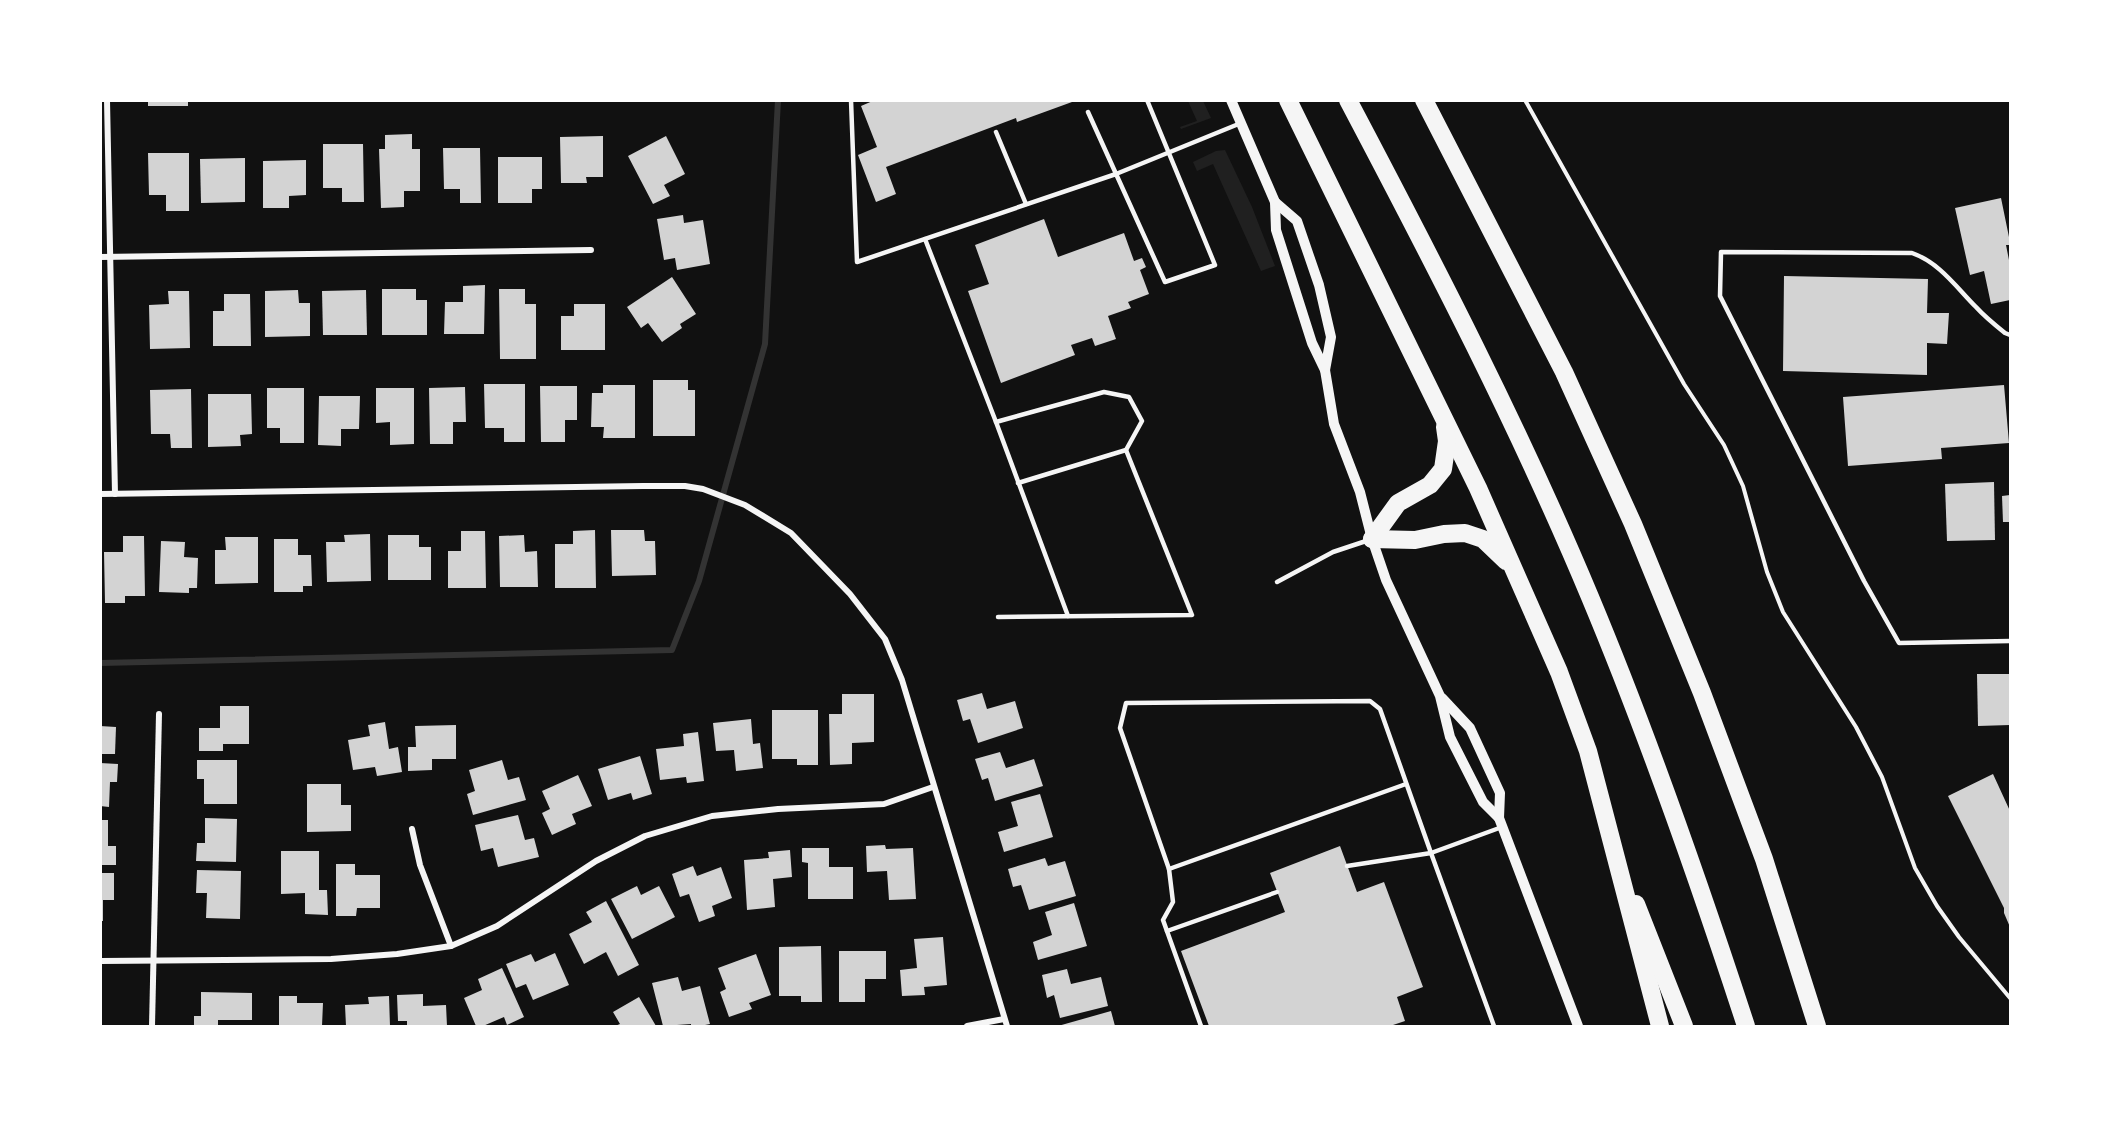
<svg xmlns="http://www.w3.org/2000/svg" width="2111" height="1127" font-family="Lato,sans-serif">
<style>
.green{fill:#202020}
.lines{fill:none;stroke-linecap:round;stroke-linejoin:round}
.stream{stroke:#333;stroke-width:6}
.building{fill:#d3d3d3}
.path{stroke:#f5f5f5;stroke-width:4}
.service{stroke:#f5f5f5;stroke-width:4.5}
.minor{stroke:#f5f5f5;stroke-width:6}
.tertiary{stroke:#f5f5f5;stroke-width:10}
.motorway{stroke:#f5f5f5;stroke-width:18}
</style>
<rect width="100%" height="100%" fill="#111"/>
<g class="green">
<path d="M1188 101H1203L1211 118 1181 129 1180 127 1197 121Z"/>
<path d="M1225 150 1252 207 1275 266 1261 271 1213 164 1197 171 1193 162 1216 151Z"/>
</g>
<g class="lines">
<path class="stream" d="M100 663 672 650 699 581 765 344 778 100"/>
</g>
<g class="building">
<rect x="148" y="100" width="40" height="6"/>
<path d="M875 100H1070L1072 102 1017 122 1016 118 886 167 896 194 876 202 858 155 877 147 861 106Z"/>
<path d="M412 134V149H420V191H404V207L381 208 379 149H385V135Z"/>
<path d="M603 136V177H586L587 183H561L560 137Z"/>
<path d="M666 136 685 174 664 185 670 196 653 204 628 156Z"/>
<path d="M323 144H363L364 202H342V188H323Z"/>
<path d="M443 148H480L481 203H460V189H444Z"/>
<path d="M148 153H189V211H166V195H149Z"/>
<path d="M498 157H542V189H532V203H498Z"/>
<path d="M245 158V202L201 203 200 159Z"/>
<path d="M306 160V195L289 196V208H263V161Z"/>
<path d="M2001 198 2010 242V245H2006L2010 265V300L1991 304 1984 271 1970 275 1955 208Z"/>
<path d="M683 215 684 223 703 220 710 264 677 270 675 258 664 260 657 219Z"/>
<path d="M1044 219 1058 257 1124 233 1134 261 1142 258 1146 267 1140 270 1149 294 1128 302 1131 308 1108 316 1116 339 1095 346 1092 338 1071 345 1075 355 1001 383 968 291 989 284 975 245Z"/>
<path d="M1784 276 1928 279 1927 313H1949L1947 344 1927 343V375L1783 371Z"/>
<path d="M672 277 696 314 680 324 682 328 662 342 648 323 641 328 627 307Z"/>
<path d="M485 285 484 334H444L445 302H463V286Z"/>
<path d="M382 289H416V300H427V335H382Z"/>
<path d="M499 289H525V304H536V359H500Z"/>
<path d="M298 290 299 303H310V336L265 337V291Z"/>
<path d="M366 290 367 335H323L322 291Z"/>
<path d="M168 291H189L190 348 150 349 149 305 169 304Z"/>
<path d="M224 294H250L251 346H213V311H224Z"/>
<path d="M574 304H605V350H561V316H574Z"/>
<path d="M653 380H688V390H695V436H653Z"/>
<path d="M484 384H525V442H504V428H485Z"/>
<path d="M603 385H635V438H603L604 427H591L592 393H603Z"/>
<path d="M2004 385 2009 443 1941 448 1942 459 1848 466 1843 397Z"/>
<path d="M540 386H577V420H565V442H541Z"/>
<path d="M465 387 466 422H453V444H430L429 388Z"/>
<path d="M267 388H304V443H280V428H267Z"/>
<path d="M376 388H414V444L390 445V422L376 423Z"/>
<path d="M191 389 192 448H171L170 434H151L150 390Z"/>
<path d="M208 394H251L252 434 240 435 241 446 208 447Z"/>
<path d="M319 396H360L359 429H341V446L318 445Z"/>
<path d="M1994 482 1995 540 1947 541 1945 484Z"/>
<path d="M2010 495V522H2003L2002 496Z"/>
<path d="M595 530 596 588H555V544H573V531Z"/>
<path d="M611 530H644L645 541H655L656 575 612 576Z"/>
<path d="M461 531H485L486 588H448V551H461Z"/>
<path d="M370 534 371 581 327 582 326 542H345L344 535Z"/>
<path d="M388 535H419V547H431V580H388Z"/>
<path d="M524 535 525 552 537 551 538 587H500L499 536Z"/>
<path d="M123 536H144L145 596H125V603H105L104 552H123Z"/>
<path d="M225 537H258V583L215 584V550H226Z"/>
<path d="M274 539H298V555H311L312 586H303V592H274Z"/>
<path d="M161 541 185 542 184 557 198 558 197 588H189V593L159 592Z"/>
<path d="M1977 674H2010V725L1978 726Z"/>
<path d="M982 693 987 709 1015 701 1023 728 978 743 970 719 963 721 957 700Z"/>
<path d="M842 694H874V742L852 743V764L830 765 829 714H842Z"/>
<path d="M220 706H249V744H223V751H199V728H220Z"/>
<path d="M772 710H818V765H797V759H772Z"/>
<path d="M751 719 753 744 760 743 763 768 736 771 734 750 716 751 713 723Z"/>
<path d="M385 722 389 749 398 747 402 772 377 776 375 767 353 770 348 740 370 736 368 725Z"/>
<path d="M456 725V759H432V770L408 771V747H416L415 726Z"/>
<path d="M100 726 116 727 115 754H100Z"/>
<path d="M698 732 704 781 687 783 686 777 660 780 656 749 684 746 683 734Z"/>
<path d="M1000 752 1006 768 1034 759 1043 786 995 801 988 778 982 780 975 759Z"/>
<path d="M640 756 652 794 633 800 631 793 608 800 598 769Z"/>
<path d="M197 760H237V804H204V779H197Z"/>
<path d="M502 760 508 780 519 777 526 800 473 815 467 794 475 791 469 770Z"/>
<path d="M100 763 118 764 117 782H110L109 807 100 806Z"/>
<path d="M1993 774 2010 811V927L2004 913V908L1948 796Z"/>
<path d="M578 775 592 806 572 814 576 824 552 835 542 813 550 809 542 791Z"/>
<path d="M307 784H341V805H351V831L307 832Z"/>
<path d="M1040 794 1053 837 1004 852 998 832 1018 826 1011 802Z"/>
<path d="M518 815 525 840 534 838 539 857 498 867 493 848 481 851 475 825Z"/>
<path d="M205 818 237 819 236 862 196 861 197 843H205Z"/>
<path d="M100 820H108V846H116V865H100Z"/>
<path d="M885 845 886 849 913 848 916 899 889 900 887 871 867 872 866 846Z"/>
<path d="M1340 846 1357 892 1384 882 1423 987 1397 997 1405 1021 1390 1026H1209L1181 951 1285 912 1270 873Z"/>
<path d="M802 848H829V867H853V899H808V863L802 862Z"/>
<path d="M790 850 792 877 773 879 775 907 747 910 744 860 769 858 768 852Z"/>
<path d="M281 851H319V890H327L328 915 305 914V893L281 894Z"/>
<path d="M1045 858 1048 866 1065 861 1076 896 1029 910 1021 885 1013 887 1008 869Z"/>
<path d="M336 864H355V875H380V908H357L356 916H336Z"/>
<path d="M693 866 697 876 721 867 732 898 712 906 715 916 699 922 689 894 680 897 672 874Z"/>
<path d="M197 870 241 871 240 919 206 918 207 893H196Z"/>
<path d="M100 873H114V900H103V921H100Z"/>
<path d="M637 886 641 895 659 886 675 917 632 939 611 899Z"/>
<path d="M606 901 639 965 618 976 606 952 584 964 569 934 592 922 586 912Z"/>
<path d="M1074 903 1087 946 1038 960 1033 942 1052 935 1045 912Z"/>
<path d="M943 937 947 985 924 987 925 995 902 996 900 970 917 968 914 939Z"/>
<path d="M821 946 822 1002H801V996H779V947Z"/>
<path d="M839 951H886V979H865V1002H839Z"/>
<path d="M555 953 569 985 533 1000 526 984 516 988 506 964 531 954 535 962Z"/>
<path d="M756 954 771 995 749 1003 752 1009 729 1017 720 992 726 989 718 968Z"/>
<path d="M502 968 524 1017 507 1025 504 1017 483 1026H476L464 998 482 990 478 979Z"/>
<path d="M1067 969 1071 984 1101 977 1108 1006 1060 1018 1054 995 1047 998 1042 975Z"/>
<path d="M678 977 682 991 700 986 710 1024 700 1026H691V1024L663 1026 652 983Z"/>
<path d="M201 992 252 993V1020H218V1026H194V1016H201Z"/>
<path d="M423 994V1006L446 1005 447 1026H407V1021H398L397 995Z"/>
<path d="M279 996H297V1003H323L322 1026H279Z"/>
<path d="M389 996 390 1026H346L345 1005 369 1004 368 997Z"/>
<path d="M639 997 656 1026H615L620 1024 613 1012Z"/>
<path d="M1111 1011 1115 1026H1058Z"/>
</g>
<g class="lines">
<path class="path" d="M1525 100 1684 384 1724 445 1743 486 1767 572 1783 612 1856 727 1882 777 1915 868 1937 906 1959 937 2010 998"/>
<g class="service">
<path d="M851 100 857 262 1116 174 1241 123"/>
<path d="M1088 112 1165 282 1215 265 1147 100"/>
<path d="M996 132 1026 204"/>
<path d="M925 239 996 422 1104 392 1129 397 1142 421 1126 450 1192 615 998 617"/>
<path d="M2010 335 2005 333C1995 325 1985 317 1976 307 1956 287 1940 263 1912 253L1721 252 1720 296 1864 581 1899 643 2010 641"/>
<path d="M996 422 1068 616"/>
<path d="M1018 483 1126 450"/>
<path d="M1277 582 1333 552 1369 540"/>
<path d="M1169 869 1406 784"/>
<path d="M1167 931 1277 892"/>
<path d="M1201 1026 1163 920 1173 902 1169 869 1120 728 1126 703 1370 701 1380 709 1431 853 1347 866"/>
<path d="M1494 1026 1431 853 1502 827"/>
</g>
<g class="minor">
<path d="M107 100 115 494"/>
<path d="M100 257 591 250"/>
<path d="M100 494 643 486H685L703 489 745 505 791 533 850 594 885 639 902 680 1007 1026"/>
<path d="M412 829 420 865 451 946"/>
<path d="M100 961 331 959 397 954 451 946 497 926 596 861 645 836 712 816 778 809 884 804 933 787"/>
<path d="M152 1026 159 714"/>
<path d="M967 1026 1004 1019"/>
</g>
<g class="tertiary">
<path d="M1231 100 1275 202 1276 230 1312 343 1325 370 1334 424 1360 492 1372 539 1386 580 1440 696 1450 737 1483 802 1499 818"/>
<path d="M1275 202 1297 221 1319 285 1331 337 1325 370"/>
<path d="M1442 698 1470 728 1500 793 1499 818 1578 1026"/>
</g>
<g class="motorway">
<path d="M1288 100 1478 488 1559 672 1588 751 1660 1026"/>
<path d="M1348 100C1434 263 1519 427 1590 597 1649 738 1699 882 1746 1026"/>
<path d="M1424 100 1564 372 1633 524 1702 693 1764 859 1817 1026"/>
<path d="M1372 539 1398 503 1430 485 1443 469 1447 441 1445 427"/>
<path d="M1372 539 1415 540 1444 534 1465 533 1483 539 1506 561"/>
<path d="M1636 904 1684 1026"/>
</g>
</g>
<rect width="2111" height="1127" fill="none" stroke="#ffffff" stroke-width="204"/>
</svg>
